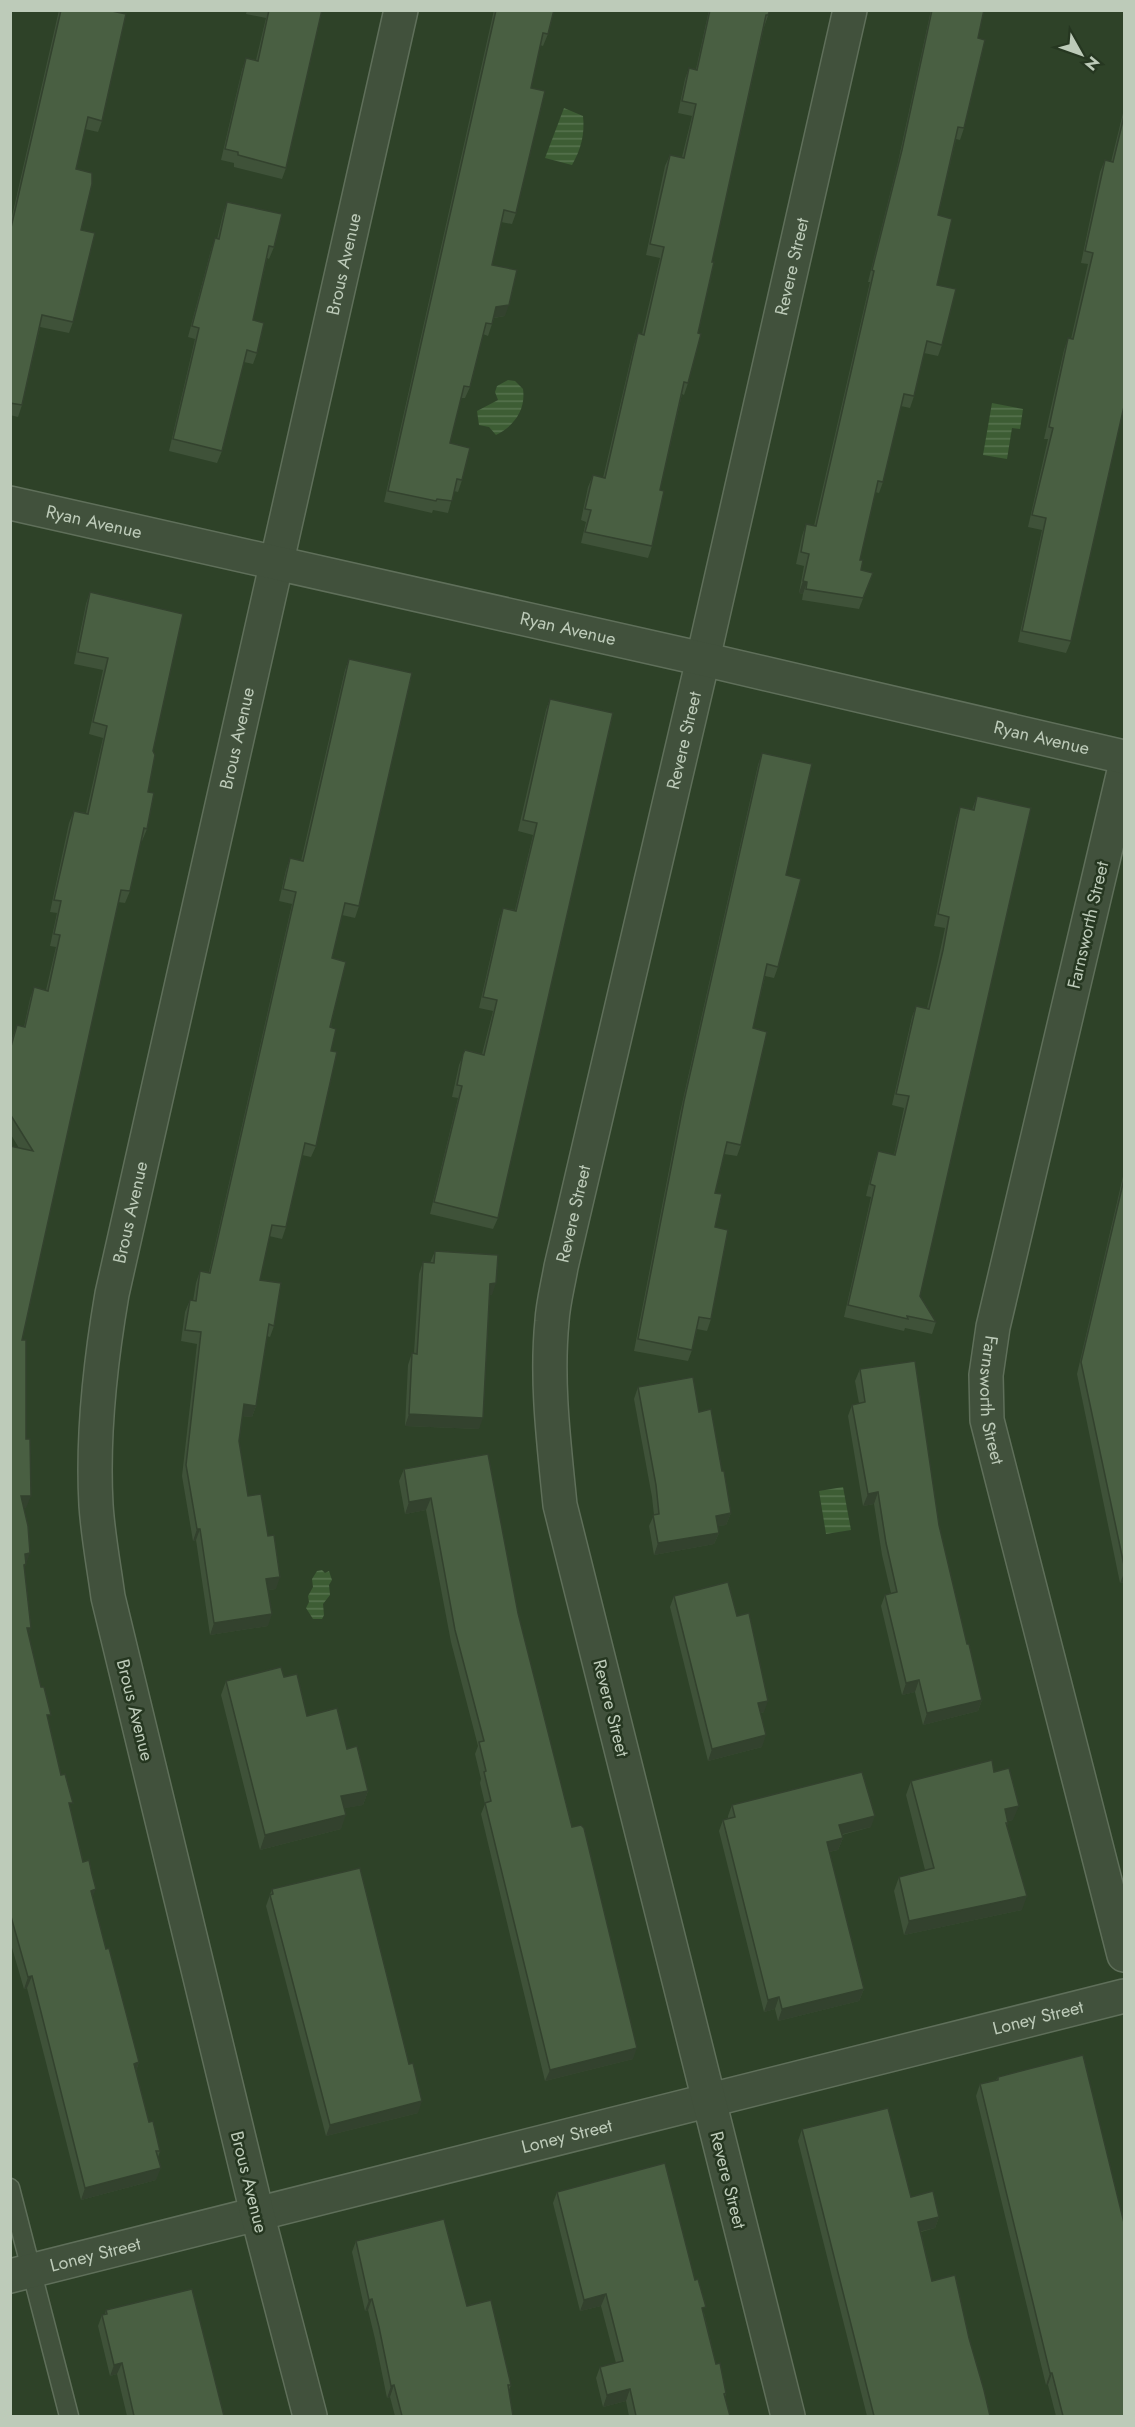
<svg xmlns="http://www.w3.org/2000/svg" width="1135" height="2427" font-family="Jost,sans-serif">
<style>
.water{fill:url(#water-rules)}
.lines{fill:none;stroke-linecap:round;stroke-linejoin:round}
.service-casing{stroke:#5f6f5a;stroke-width:21}
.minor-casing{stroke:#5f6f5a;stroke-width:36}
.tertiary-casing{stroke:#5f6f5a;stroke-width:36}
.service{stroke:#41513c;stroke-width:18}
.minor{stroke:#41513c;stroke-width:33}
.tertiary{stroke:#41513c;stroke-width:33}
.wall{fill:#3f5239}
.shaded-wall{fill:#33422e}
.building{fill:#495f42;stroke:#33422e;stroke-width:1.5}
.labels{text-anchor:middle;stroke-width:5;stroke-linejoin:round;paint-order:stroke}
.street-label{font-size:18px;fill:#bdcbb9;stroke:#263721}
</style>
<defs>
<pattern id="water-rules" width="6" height="5" patternUnits="userSpaceOnUse" patternTransform="scale(1.5)"><rect width="6" height="5" fill="#3d5d34"/><path d="M0 2.5h6" fill="none" stroke="#57734f"/></pattern>
</defs>
<rect width="100%" height="100%" fill="#2e4228"/>
<g class="water">
<path d="M564 108 583 116C585 134 581 149 572 165L545 158Z"/>
<path d="M508 380 515 381 523 389C526 410 514 426 496 435L489 427 479 425 477 411 498 400 495 392 497 386Z"/>
<path d="M992 403 1023 409 1020 429 1012 428 1007 459 983 455Z"/>
<path d="M843 1487 851 1530 826 1534 819 1491Z"/>
<path d="M322 1570 325 1573 329 1571 332 1580 329 1585 330 1595 323 1604 324 1615 322 1619H313L306 1608 309 1602 308 1596 313 1587 312 1579 317 1571Z"/>
</g>
<g class="lines">
<g class="service-casing">
<path id="service" d="M10 2188 69 2416"/>
</g>
<g class="minor-casing">
<g id="minor">
<path id="s1" d="M1124 771 993 1327 986 1375 987 1420 1124 1955"/>
<path id="s2" d="M10 2276 1124 1996"/>
<path id="s3" d="M310 2416 257 2213 108 1597C104 1567 98 1536 96 1505 92 1434 100 1364 112 1294L401 10"/>
<path id="s4" d="M788 2416 560 1505C554 1444 546 1382 552 1321 553 1303 558 1285 561 1267L703 659 850 10"/>
</g>
</g>
<g class="tertiary-casing">
<g id="tertiary">
<path id="s5" d="M10 503 703 659 1124 757"/>
</g>
</g>
<use href="#service" class="service"/>
<use href="#minor" class="minor"/>
<use href="#tertiary" class="tertiary"/>
</g>
<g class="wall">
<path d="M59 10H113L102 121 98 132 85 129 76 169 81 230 73 322 69 333 40 327 22 405 18 417 10 415V225Z"/>
<path d="M247 10H322L286 168 282 179 234 167V163L221 160 242 70 246 58 256 60 266 18 246 14Z"/>
<path d="M494 10H554L548 34 543 46 540 45 531 88 516 213 512 224 501 222 492 265 505 316 494 318 488 336 483 334 470 387 465 398H461L450 443 462 480 458 492 454 491 448 513 433 510 432 513 384 502Z"/>
<path d="M709 10H770L764 27 712 262 688 383 684 395 682 394 660 490 652 546 648 558 581 543 586 522 581 520 588 487 593 475 603 478 634 345 638 333 642 334 660 258 646 255 665 166 670 155 682 157 692 116 678 113 685 79 689 68 696 69Z"/>
<path d="M931 10H984L978 38 964 128 960 140 956 139 938 215 937 285 942 345 938 356 924 353 914 396 910 408 901 406 883 482 879 493 875 492 860 560 861 570 873 573 859 609 802 600 803 594 799 593 804 566 796 564 802 536 806 524 814 526 870 282H868L898 162Z"/>
<path d="M1125 105V402L1071 641 1066 653 1018 642 1042 530 1028 527 1048 439H1044L1064 350 1068 338 1071 339 1088 264 1081 263 1100 172 1105 160 1111 162Z"/>
<path d="M227 202 274 247 269 259 267 258 253 320 257 353 253 364 244 362 222 451 217 463 169 451 195 339 188 337 211 250 215 238 217 239 223 214Z"/>
<path d="M90 592 153 751 148 792 147 829 142 841 141 840 130 891 125 903 118 902 22 1340 26 1508H24L26 1563 24 1570 28 1636 61 1775 93 1898 106 1949 139 2062 136 2071 149 2122 160 2151 158 2157 156 2180 81 2200 27 1988 24 1989 10 1941V1146L19 1148 10 1133V1045L17 1025 24 1027 30 999 34 987 46 990 56 947 50 946 57 913 50 912 69 823 74 811 86 813 103 738 89 734 103 670 74 664 86 604Z"/>
<path d="M349 659 359 906 355 918 342 915 332 958 331 1051 316 1146 311 1157 302 1155 286 1227 282 1239 269 1236 260 1280 274 1326 270 1337 267 1336 256 1406 252 1417 242 1416 239 1441 248 1496 276 1589 268 1590V1626L210 1635 196 1540 193 1541 182 1476 197 1344 181 1341 185 1312 190 1300 193 1301 196 1283 200 1271 209 1272 292 904 279 901 286 870 290 858 301 861 345 670Z"/>
<path d="M550 699 498 1218 493 1229 430 1214 458 1098 452 1097 459 1065 465 1050 482 1054 493 1011 479 1008 499 920 503 908 515 910 533 835 518 831 546 710Z"/>
<path d="M762 753 786 875 778 967 774 978 765 976 753 1028 741 1145 737 1156 724 1154 715 1193V1227L711 1319 707 1331 697 1329 692 1350 688 1361 634 1351 680 1113 758 765Z"/>
<path d="M977 796 920 1296 936 1322 932 1334 905 1328 904 1331 844 1317 871 1197 866 1196 874 1163 878 1151 894 1155 904 1108 892 1105 912 1017 916 1006 927 1008 938 961 945 928 934 926 956 819 960 807 972 810Z"/>
<path d="M1125 1168V1582L1120 1583 1077 1374Z"/>
<path d="M435 1251 492 1295H490L479 1429 405 1426 408 1365 412 1353H414L419 1274 423 1262 430 1263Z"/>
<path d="M860 1369 939 1525 967 1644 982 1700 978 1711 923 1725 915 1692 902 1695 881 1606 885 1595 891 1593 882 1555 874 1504 863 1506 848 1416 852 1405 859 1403 855 1381Z"/>
<path d="M638 1387 699 1412 722 1471 731 1513 726 1525 717 1526 719 1533 714 1544 654 1555 649 1526 654 1515 652 1497 634 1399Z"/>
<path d="M488 1454 518 1613 572 1827 633 2059 545 2081 481 1814 485 1804 480 1783 481 1779 475 1754 478 1746 451 1642 426 1510 405 1514 399 1481 404 1469Z"/>
<path d="M674 1596 737 1616 764 1712 761 1713 762 1747 708 1761 670 1607Z"/>
<path d="M284 1677 307 1716 347 1749 368 1791 363 1805 344 1808 341 1829 260 1850 221 1695 226 1681Z"/>
<path d="M994 1772 1013 1820 1008 1821 1007 1826 1022 1910 904 1935 894 1891 899 1877 925 1870 906 1795 911 1781Z"/>
<path d="M732 1805 871 1827 842 1835 843 1838 838 1850 829 1852 864 1989 859 2001 778 2021 775 2009 764 2012 719 1831 723 1820 728 1818V1816Z"/>
<path d="M272 1889 418 2113 326 2136 266 1906Z"/>
<path d="M998 2077 1118 2204 1125 2416H1056L1048 2385H1046L976 2096 980 2084 996 2080Z"/>
<path d="M802 2129 911 2197 939 2217 935 2228 921 2232 932 2281 969 2338 990 2416H867L798 2141Z"/>
<path d="M557 2192 704 2313 716 2364 726 2393 725 2397 730 2416H629L626 2401 603 2407 596 2378 600 2367 616 2363 601 2306 580 2311 553 2203Z"/>
<path d="M356 2241 467 2306 511 2385 509 2390 513 2416H395L390 2397 387 2398 375 2339 368 2310 365 2311 352 2252Z"/>
<path d="M106 2310 224 2416H127L117 2374 110 2376 98 2326 102 2315 105 2314Z"/>
</g>
<g class="shaded-wall">
<path d="M509 305 505 316 492 318 496 307Z"/>
<path d="M803 581 807 582 803 594 799 593Z"/>
<path d="M496 1283 492 1295H486L490 1284Z"/>
<path d="M244 1404 256 1406 252 1417 240 1416Z"/>
<path d="M409 1414 483 1418 479 1429 405 1426Z"/>
<path d="M878 1492 874 1504 863 1506 868 1494Z"/>
<path d="M21 1496H31L26 1508H17Z"/>
<path d="M431 1498 426 1510 405 1514 409 1502Z"/>
<path d="M731 1513 726 1525 711 1527 716 1516Z"/>
<path d="M197 1529H200L196 1540 193 1541Z"/>
<path d="M719 1533 714 1544 654 1555 658 1543Z"/>
<path d="M30 1553 26 1564 22 1576 25 1554Z"/>
<path d="M1125 1571V1582L1120 1583Z"/>
<path d="M280 1577 276 1589 262 1591 266 1579Z"/>
<path d="M272 1614 268 1626 210 1635 214 1623Z"/>
<path d="M27 1628H31L27 1640Z"/>
<path d="M919 1680 915 1692 902 1695 906 1683Z"/>
<path d="M982 1700 978 1711 923 1725 927 1713Z"/>
<path d="M768 1701 764 1712 754 1715 758 1703Z"/>
<path d="M766 1735 762 1747 708 1761 712 1749Z"/>
<path d="M368 1791 363 1805 336 1810 341 1796Z"/>
<path d="M1019 1806 1013 1820 999 1823 1005 1809Z"/>
<path d="M346 1815 341 1829 260 1850 265 1835Z"/>
<path d="M875 1816 871 1827 835 1836 839 1825Z"/>
<path d="M843 1838 838 1850 823 1853 827 1842Z"/>
<path d="M96 1889 91 1901V1891Z"/>
<path d="M1027 1896 1022 1910 904 1935 909 1921Z"/>
<path d="M32 1976 27 1988 24 1989 28 1977Z"/>
<path d="M864 1989 859 2001 778 2021 782 2009Z"/>
<path d="M779 1997 775 2009 764 2012 768 2000Z"/>
<path d="M637 2048 633 2059 545 2081 550 2070Z"/>
<path d="M139 2062 135 2074 134 2064Z"/>
<path d="M422 2101 418 2113 326 2136 330 2125Z"/>
<path d="M161 2168 156 2180 81 2200 85 2188Z"/>
<path d="M939 2217 935 2228 914 2233 918 2222Z"/>
<path d="M606 2294 601 2306 580 2311 584 2300Z"/>
<path d="M372 2299 368 2310 365 2311 369 2300Z"/>
<path d="M122 2363 117 2374 110 2376 114 2365Z"/>
<path d="M1050 2373H1052L1048 2385H1046Z"/>
<path d="M394 2385 390 2397 387 2398 391 2386Z"/>
<path d="M630 2389 626 2401 603 2407 607 2395Z"/>
</g>
<g class="building">
<path d="M61 10H113L112 11 126 14 102 121 88 117 76 169 92 173V184L81 230 95 233 73 322 42 315 22 405 10 403V232Z"/>
<path d="M269 10H322L286 168 238 155V152L225 149 246 58 258 61Z"/>
<path d="M496 10H554L548 34 543 33 531 88 545 91 516 213 504 210 492 265 517 270 509 305 496 307 492 324 486 323 470 387 464 386 450 443 470 448 462 480 457 479 452 501 437 499 436 501 388 491Z"/>
<path d="M710 10H770L768 15H766L712 262H714L698 333 701 334 688 383 684 382 660 490 664 491 652 546 585 532 591 510 585 509 593 475 605 478 638 333 644 335 664 247 650 244 670 155 684 158 696 104 682 101 689 68 697 70Z"/>
<path d="M932 10H984L978 38 985 40 964 128 958 127 938 215 952 219 937 285 956 289 942 345 927 341 914 396 904 394 883 482 878 481 860 560H863L861 570 873 573 863 598 806 589 807 582 803 581 809 554 801 552 806 524 816 526 874 271 872 270 902 150Z"/>
<path d="M1125 112V402L1071 641 1022 631 1046 518 1032 515 1053 428 1049 427 1068 338 1073 339 1093 253 1085 251 1105 160 1113 162Z"/>
<path d="M227 202 282 214 274 247 269 246 253 320 264 323 257 353 247 350 222 451 173 439 199 328 192 326 215 238 219 239Z"/>
<path d="M90 592 183 614 153 751 155 755 148 792 154 793 147 829 144 828 130 891 121 890 22 1340H26V1439H30L31 1496H21L28 1526 30 1553 25 1554 26 1564 24 1565 31 1628H27L41 1687H44L51 1715H47L61 1775 65 1774 73 1803H69L83 1862 89 1860 92 1874 96 1889 91 1891 106 1949 109 1948 139 2062 134 2064 149 2122 153 2121 160 2151H156L161 2168 85 2188 32 1976 28 1977 10 1913V1146L33 1151 10 1114V1050L17 1025 25 1027 34 987 48 991 60 935 54 934 61 901 54 900 74 811 88 814 107 726 93 722 108 658 78 652Z"/>
<path d="M349 659 412 673 359 906 345 903 332 958 346 962 330 1027 336 1029 331 1051 337 1052 316 1146 305 1143 286 1227 272 1225 260 1280 281 1283 274 1326 269 1324 256 1406 244 1404 239 1441 248 1496 261 1494 268 1536 274 1535 280 1577 266 1579 272 1614 214 1623 200 1529H197L186 1465 201 1332 185 1330 190 1300 196 1301 200 1271 210 1273 296 892 283 889 290 858 303 861Z"/>
<path d="M550 699 613 713 498 1218 434 1202 462 1086 457 1085 463 1054 465 1050 484 1055 497 1000 483 997 503 908 516 911 537 823 523 820Z"/>
<path d="M762 753 812 764 786 875 801 879 778 967 767 964 753 1028 767 1032 741 1145 727 1142 715 1193 722 1194 715 1227 728 1230 711 1319 699 1317 692 1350 638 1339 684 1101Z"/>
<path d="M977 796 1031 808 920 1296 936 1322 907 1316 908 1319 848 1305 875 1186 870 1184 878 1151 895 1155 909 1096 896 1094 916 1006 929 1009 943 950 949 917 938 914 960 807 974 810Z"/>
<path d="M1125 1175V1570L1081 1362Z"/>
<path d="M435 1251 498 1255 496 1283 490 1284 483 1418 409 1414 412 1353 417 1354 423 1262 434 1263Z"/>
<path d="M915 1361 939 1525 967 1644H969L982 1700 927 1713 919 1680 906 1683 885 1595 897 1592 886 1543 878 1492 868 1494 852 1405 865 1402 860 1369Z"/>
<path d="M693 1377 699 1412 711 1409 722 1471H724L731 1513 716 1516 719 1533 658 1543 653 1515 659 1514 656 1485 638 1387Z"/>
<path d="M488 1454 518 1613 572 1827 581 1825 584 1828 637 2048 550 2070 485 1803 491 1801 484 1772 486 1771 479 1742 484 1741 455 1630 431 1498 409 1502 404 1469Z"/>
<path d="M728 1582 737 1616 749 1613 768 1701 758 1703 766 1735 712 1749 674 1596Z"/>
<path d="M281 1667 284 1677 297 1674 307 1716 337 1708 347 1749 357 1746 368 1791 341 1796 346 1815 265 1835 226 1681Z"/>
<path d="M992 1760 994 1772 1009 1768 1019 1806 1005 1809 1008 1823H1006L1027 1896 909 1921 899 1877 934 1868 911 1781Z"/>
<path d="M862 1772 875 1816 839 1825 843 1838 827 1842 864 1989 782 2009 779 1997 768 2000 723 1820 735 1817 732 1805Z"/>
<path d="M360 1868 409 2064 413 2063 422 2101 330 2125 270 1895 273 1894 272 1889Z"/>
<path d="M1083 2055 1125 2227V2416H1063L1052 2373H1050L980 2084 998 2080V2077Z"/>
<path d="M888 2108 911 2197 933 2191 939 2217 918 2222 932 2281 955 2275 969 2338 984 2390 990 2416H874L802 2129Z"/>
<path d="M665 2163 695 2280 698 2279 706 2307 702 2308 716 2364 720 2363 726 2393 724 2394 730 2416H636L630 2389 607 2395 600 2367 623 2361 606 2294 584 2300 557 2192Z"/>
<path d="M444 2219 467 2306 491 2300 511 2385H508L513 2416H402L394 2385 391 2386 379 2327 372 2299 369 2300 356 2241Z"/>
<path d="M192 2289 224 2416H134L122 2363 114 2365 102 2315 107 2314 106 2310Z"/>
</g>
<g class="labels">
<g class="street-label">
<text dy="6" stroke="none"><textPath href="#s3" startOffset="2204">Brous Avenue</textPath></text>
<text dy="6" stroke="none"><textPath href="#s4" startOffset="2205">Revere Street</textPath></text>
<text dy="6" stroke="none"><textPath href="#s5" startOffset="86">Ryan Avenue</textPath></text>
<text dy="6" stroke="none"><textPath href="#s5" startOffset="572">Ryan Avenue</textPath></text>
<text dy="6" stroke="none"><textPath href="#s3" startOffset="1718">Brous Avenue</textPath></text>
<text dy="6" stroke="none"><textPath href="#s5" startOffset="1058">Ryan Avenue</textPath></text>
<text dy="6" stroke="none"><textPath href="#s4" startOffset="1719">Revere Street</textPath></text>
<text transform="translate(1088 925) rotate(-77)" y="6">Farnsworth Street</text>
<text dy="6" stroke="none"><textPath href="#s3" startOffset="1232">Brous Avenue</textPath></text>
<text dy="6" stroke="none"><textPath href="#s4" startOffset="1233">Revere Street</textPath></text>
<text dy="6" stroke="none"><textPath href="#s1" startOffset="645">Farnsworth Street</textPath></text>
<text transform="translate(611 1708) rotate(76)" y="6">Revere Street</text>
<text transform="translate(135 1710) rotate(76)" y="6">Brous Avenue</text>
<text dy="6" stroke="none"><textPath href="#s2" startOffset="1060">Loney Street</textPath></text>
<text dy="6" stroke="none"><textPath href="#s2" startOffset="574">Loney Street</textPath></text>
<text transform="translate(728 2180) rotate(76)" y="6">Revere Street</text>
<text transform="translate(249 2182) rotate(76)" y="6">Brous Avenue</text>
<text dy="6" stroke="none"><textPath href="#s2" startOffset="88">Loney Street</textPath></text>
</g>
</g>
<rect width="1135" height="2427" fill="none" stroke="#bdcbb9" stroke-width="24"/>
<g transform="translate(1081 54) rotate(130)" stroke="#263721" stroke-width="4.5" paint-order="stroke">
<path d="M0-4.5L10 22L0 15L-10 22Z" fill="#bdcbb9"/>
<text y="-9" font-size="16" font-weight="bold" text-anchor="middle" fill="#bdcbb9">N</text>
</g>
</svg>
